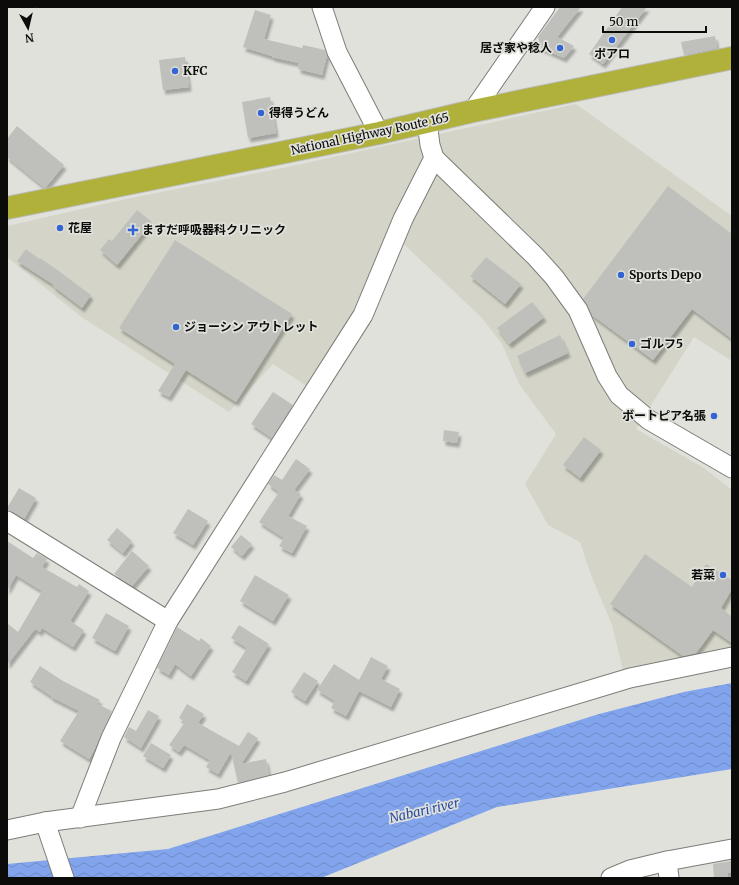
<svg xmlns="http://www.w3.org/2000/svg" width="739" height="885" font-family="Merriweather,'Noto Sans JP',serif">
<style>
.built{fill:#d4d5c8}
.water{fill:url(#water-waves)}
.building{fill:#bfc0bb;filter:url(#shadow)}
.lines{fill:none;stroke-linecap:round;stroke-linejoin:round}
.minor-casing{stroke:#7d7d79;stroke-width:21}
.highway-casing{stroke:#bbbbba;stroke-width:24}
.minor{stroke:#fff;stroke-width:19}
.highway{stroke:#b0b13b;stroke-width:22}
.poi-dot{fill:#3463d2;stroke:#e0e1db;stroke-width:1.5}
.labels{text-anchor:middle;stroke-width:3.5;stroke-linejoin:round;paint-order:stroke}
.poi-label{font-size:12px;font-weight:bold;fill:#0b0c0a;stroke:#e0e1db;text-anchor:start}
.street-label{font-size:12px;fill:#0b0c0a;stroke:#e0e1db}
.water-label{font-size:13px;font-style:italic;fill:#2a4da1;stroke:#e0e1db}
</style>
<defs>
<pattern id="water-waves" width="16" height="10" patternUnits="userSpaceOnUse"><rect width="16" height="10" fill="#82a4ec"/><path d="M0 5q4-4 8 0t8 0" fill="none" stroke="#6f8cc9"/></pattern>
<filter id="shadow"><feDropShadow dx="2.5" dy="4.5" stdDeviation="1" flood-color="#0004"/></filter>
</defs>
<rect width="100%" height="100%" fill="#e0e1db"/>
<path class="built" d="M576 104 732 216V361L694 337 636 429 704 468 732 490V646L623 670 612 625 591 575 580 542 548 525 525 484 556 434 519 384 502 344 482 318 392 233 357 313 311 389 273 364 229 412 80 316 7 257V226L126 199 283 168Z"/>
<path class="water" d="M732 683V769L497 807 321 878H7V864L168 849 599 714 684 692Z"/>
<g class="building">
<path d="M560 7H581L557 37 574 46 564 58 541 48 538 37Z"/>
<path d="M622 7H647L603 64 589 54Z"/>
<path d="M255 10 271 15 264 39 302 48 303 45 325 50 327 55 322 75 298 69 299 63 272 57V56L243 47Z"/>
<path d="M715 36 717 48 684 55 681 42Z"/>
<path d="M185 57 189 87 163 90 159 60Z"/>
<path d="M270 97 276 133 248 138 242 102Z"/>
<path d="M17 126 64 165 45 188 7 157V139Z"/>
<path d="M668 186 732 234V339L692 309 653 360 592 315 583 299Z"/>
<path d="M137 210 152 222 117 265 100 250 109 239 112 241Z"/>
<path d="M175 240 292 314 236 402 186 370 169 397 158 391 175 364 119 328Z"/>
<path d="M26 249 39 259 40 258 56 269 91 295 82 308 53 286 54 285 17 261Z"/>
<path d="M486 257 521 284 505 304 470 276Z"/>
<path d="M532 302 544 317 509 344 497 328Z"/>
<path d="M560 335 568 353 525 373 517 356Z"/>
<path d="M273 392 293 405 272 438 251 424Z"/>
<path d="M444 430 459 432 457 443 443 441Z"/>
<path d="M584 437 601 450 580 478 563 465Z"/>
<path d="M296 459 310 469 294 490 301 494 288 516 307 526 292 553 279 546 284 538 259 522 279 492 268 484 274 475 282 480Z"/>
<path d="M19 488 36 498 24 519 13 512 7 510V508Z"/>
<path d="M188 509 208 521 193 545 173 533Z"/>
<path d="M117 528 132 541 123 553 107 540Z"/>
<path d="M241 535 252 544 242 556 231 547Z"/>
<path d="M7 541 33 558 37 553 47 559 42 567 77 587 79 584 89 591 70 621 84 630 73 647 42 628 40 632 35 629 7 665V623L18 632 42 591 16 575 7 591Z"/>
<path d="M132 551 149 566 132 586 114 574Z"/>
<path d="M645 554 692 587 706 564 732 580V589L721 608 732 617V643L713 630 696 653 683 656 610 604Z"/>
<path d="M255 575 289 595 273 621 240 601Z"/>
<path d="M106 613 129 626 115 651 92 638Z"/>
<path d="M239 625 269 644 246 681 232 672 247 648 231 638Z"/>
<path d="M177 627 199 641 201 638 211 646 191 676 175 664 169 675 157 668Z"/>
<path d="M371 657 388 666 381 679 400 689 391 707 359 691 346 716 331 708 335 701 317 690 334 664 359 680Z"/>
<path d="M40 666 63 681 100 700 97 704 112 711 95 748 89 759 60 741 79 711 51 697V696L30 682Z"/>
<path d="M304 672 318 681 305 701 291 692Z"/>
<path d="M187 704 204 714 198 723 239 746 248 732 258 738 241 764 266 759 269 775 238 783 231 752 218 774 206 767 210 760 184 745 179 752 169 745 185 722 179 718Z"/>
<path d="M148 710 159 716 141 748 124 737 129 727 136 731Z"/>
<path d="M151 743 171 755 163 768 143 756Z"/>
<path d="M731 861 732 872 727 873 728 878H714L713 864Z"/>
</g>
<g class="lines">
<g class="minor-casing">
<g id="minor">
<path d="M322 7 337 52 379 133"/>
<path d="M473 111 545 7"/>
<path d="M427 122 430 145 434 158 535 256 554 277 578 310 607 376 619 395 649 420 732 468"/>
<path d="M7 521 168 621"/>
<path d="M80 818 111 738 168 621 363 315 403 219 434 158"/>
<path d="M45 822 64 878"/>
<path d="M7 830 45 822 218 799 285 782 630 678 732 657"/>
<path d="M611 878 630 870 667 861"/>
<path d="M669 878 667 861 732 849"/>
</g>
</g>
<g class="highway-casing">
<path id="highway" d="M7 208 379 133 473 111 732 58"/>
</g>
<use href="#minor" class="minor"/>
<use href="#highway" class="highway"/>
</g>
<g class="poi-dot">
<circle cx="612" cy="40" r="4"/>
<circle cx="560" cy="48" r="4"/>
<circle cx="175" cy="71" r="4"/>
<circle cx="261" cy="113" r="4"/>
<circle cx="60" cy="228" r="4"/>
<path d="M131 224h4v4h4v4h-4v4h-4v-4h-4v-4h4z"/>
<circle cx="621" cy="275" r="4"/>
<circle cx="176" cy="327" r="4"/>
<circle cx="632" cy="344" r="4"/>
<circle cx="714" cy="416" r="4"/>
<circle cx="723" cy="575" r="4"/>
</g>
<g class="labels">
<g class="poi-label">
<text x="552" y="52" text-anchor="end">居ざ家や稔人</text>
<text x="612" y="58" text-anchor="middle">ポアロ</text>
<text x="183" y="75">KFC</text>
<text x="269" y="117">得得うどん</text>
<text x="68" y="232">花屋</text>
<text x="142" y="234">ますだ呼吸器科クリニック</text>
<text x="629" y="279">Sports Depo</text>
<text x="184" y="331">ジョーシン アウトレット</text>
<text x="640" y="348">ゴルフ5</text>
<text x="706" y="420" text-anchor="end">ボートピア名張</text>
<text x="715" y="579" text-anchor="end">若菜</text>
</g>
<g class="street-label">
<text transform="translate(370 134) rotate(-12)" y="4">National Highway Route 165</text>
</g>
<g class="water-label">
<text transform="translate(424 810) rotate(-13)" y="5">Nabari river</text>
</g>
</g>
<rect width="739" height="885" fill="none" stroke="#0b0c0a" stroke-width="16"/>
<g transform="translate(28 28) rotate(172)" stroke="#e0e1db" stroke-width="3" paint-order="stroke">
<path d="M0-3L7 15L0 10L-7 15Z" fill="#0b0c0a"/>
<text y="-6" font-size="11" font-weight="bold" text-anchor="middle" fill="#0b0c0a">N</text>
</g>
<path d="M603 26v6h103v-6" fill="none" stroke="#0b0c0a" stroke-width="2"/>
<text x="609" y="26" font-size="12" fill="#0b0c0a" stroke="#e0e1db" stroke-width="3" paint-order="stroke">50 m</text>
</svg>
